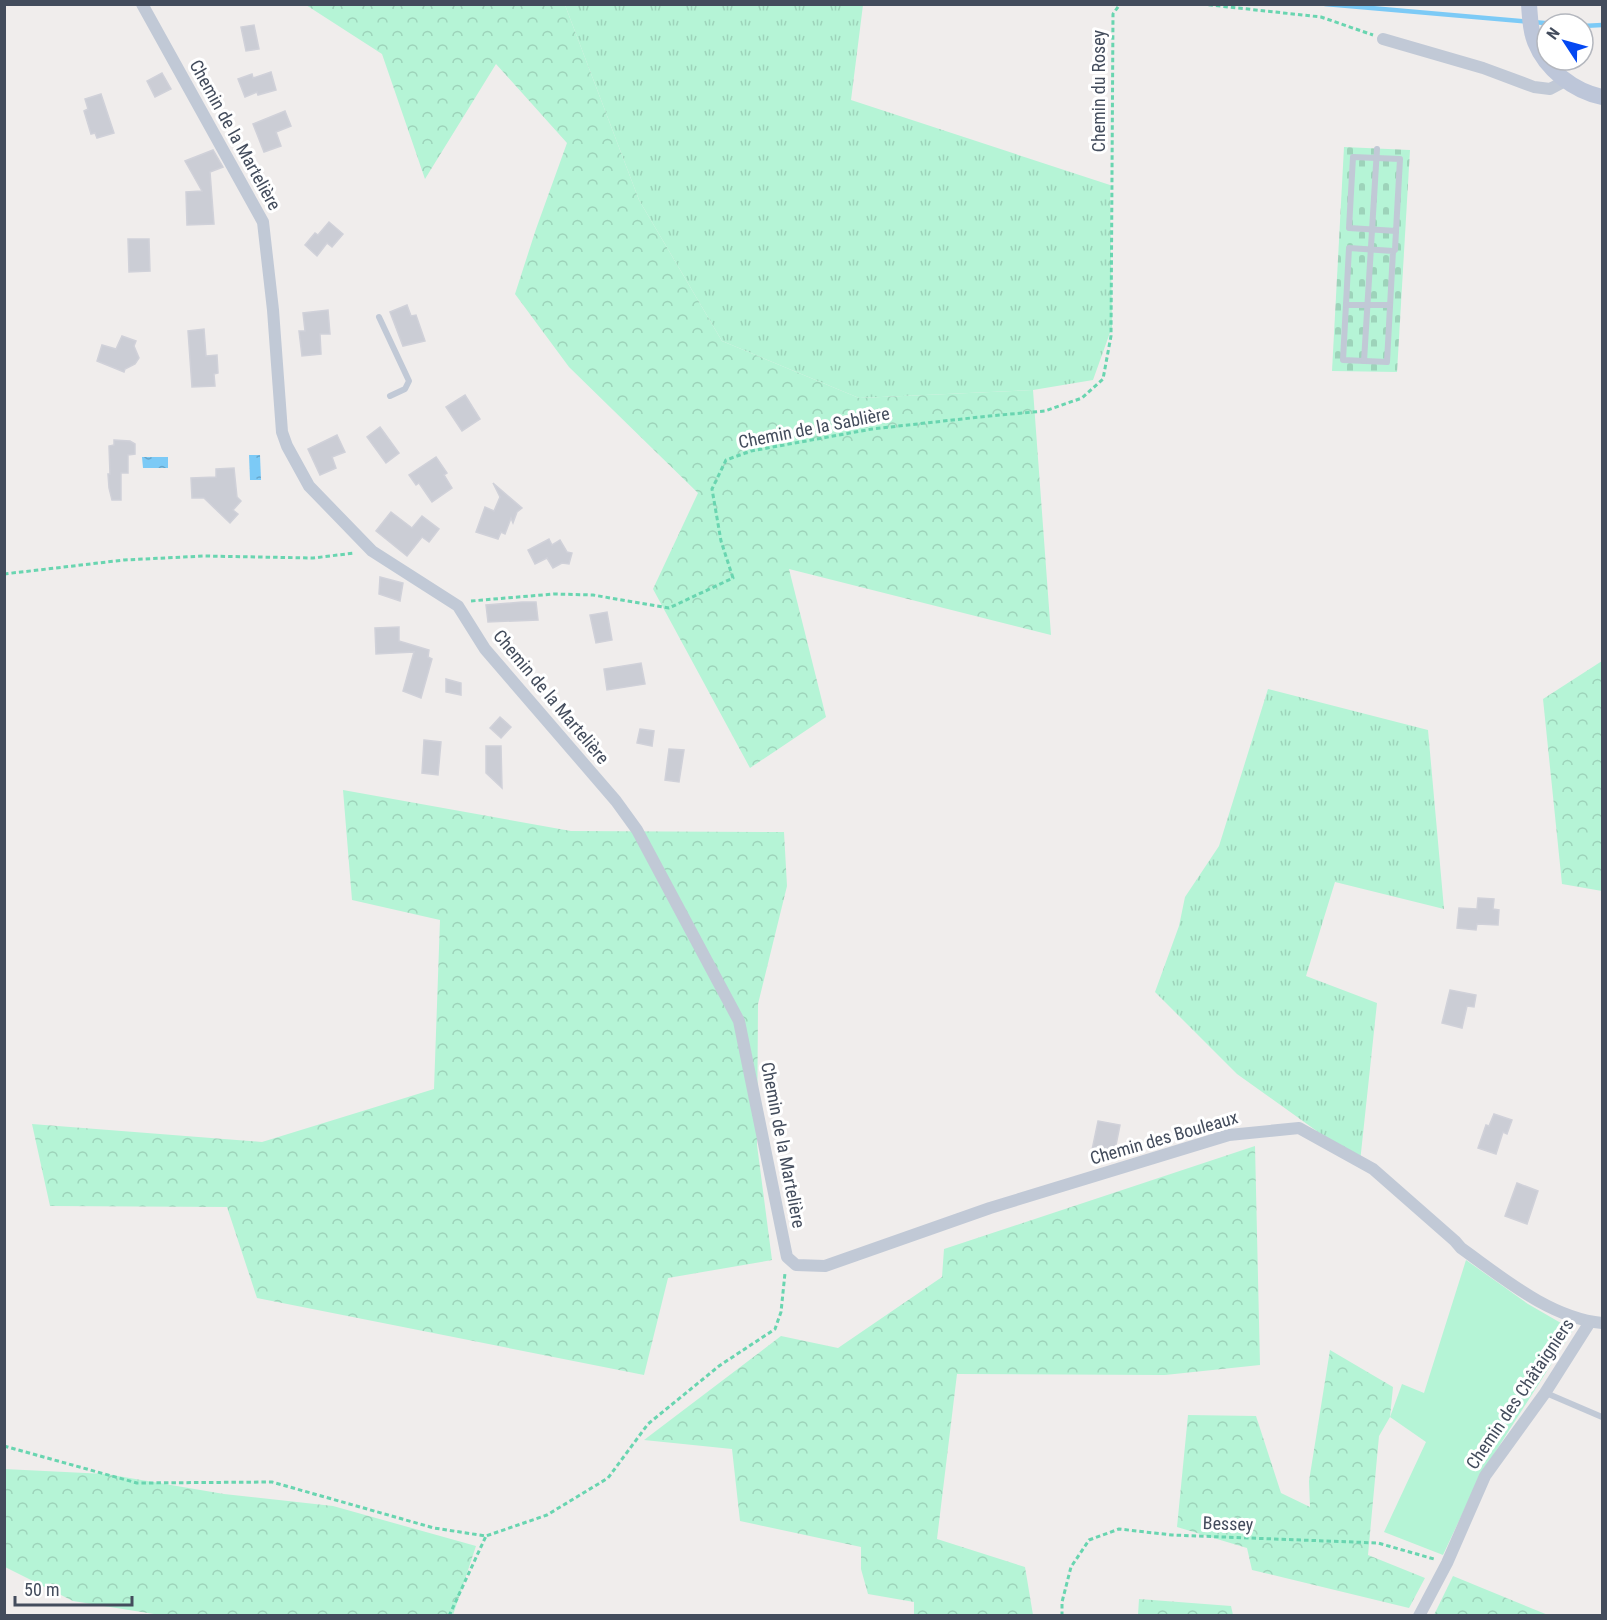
<svg xmlns="http://www.w3.org/2000/svg" width="1607" height="1620" font-family="'Roboto Condensed',sans-serif">
<style>
.grass{fill:url(#grass-tufts)}
.forest{fill:url(#forest-crowns)}
.cemetery{fill:url(#cemetery-stones)}
.garden{fill:#b5f4d6}
.water{fill:url(#water-ripples)}
.lines{fill:none;stroke-linecap:round;stroke-linejoin:round}
.stream{stroke:#7ccaf6;stroke-width:4.5}
.building{fill:#cbcdd5;stroke:#d0d1d9;stroke-width:1.5}
.path{stroke:#69d5b0;stroke-width:3;stroke-dasharray:4.5 3;stroke-linecap:butt}
.lane{stroke:#c1c9d6;stroke-width:6}
.street{stroke:#c1c9d6;stroke-width:12}
.secondary{stroke:#bdc6d9;stroke-width:16}
.labels{text-anchor:middle;stroke-width:6;stroke-linejoin:round;paint-order:stroke}
.street-label{font-size:18px;fill:#434c5c;stroke:#fff}
</style>
<defs>
<pattern id="grass-tufts" width="24" height="20" patternUnits="userSpaceOnUse" patternTransform="scale(1.5)"><rect width="24" height="20" fill="#b5f4d6"/><path d="M3 7l-1-3M5 7V3M7 7l1-3M15 17l-1-3M17 17v-4M19 17l1-3" fill="none" stroke="#9dd3ba"/></pattern>
<pattern id="forest-crowns" width="20" height="18" patternUnits="userSpaceOnUse" patternTransform="scale(1.5)"><rect width="20" height="18" fill="#b5f4d6"/><path d="M2 6a3 3 0 1 1 6 0M12 15a3 3 0 1 1 6 0" fill="none" stroke="#9dd3ba"/></pattern>
<pattern id="cemetery-stones" width="16" height="16" patternUnits="userSpaceOnUse" patternTransform="scale(1.5)"><rect width="16" height="16" fill="#b5f4d6"/><path d="M2 7V4a2 2 0 0 1 4 0v3zM10 15v-3a2 2 0 0 1 4 0v3z" fill="#9dd3ba"/></pattern>
<pattern id="water-ripples" width="26" height="14" patternUnits="userSpaceOnUse" patternTransform="scale(1.5)"><rect width="26" height="14" fill="#7ccaf6"/><path d="M2 4q2-2 4 0t4 0M15 11q2-2 4 0t4 0" fill="none" stroke="#67a6ca"/></pattern>
</defs>
<rect width="100%" height="100%" fill="#f0edec"/>
<g class="grass">
<path d="M565 5H863L851 100 1110 185 1112 327 1093 380 1033 390 859 398 722 341 639 200Z"/>
<path d="M1268 689 1428 730 1444 909 1335 882 1306 976 1377 1003 1360 1162 1237 1074 1155 992 1179 926 1185 897 1219 846Z"/>
</g>
<g class="forest">
<path d="M306 5H565L639 200 722 341 859 398 1033 390 1051 635 789 569 826 717 750 768 653 589 698 493 569 367 515 294 536 229 567 143 496 64 425 179 382 54Z"/>
<path d="M1602 661V891L1562 884 1543 699Z"/>
<path d="M343 790 571 831 784 832 787 886 758 1004 757 1145 772 1260 668 1278 644 1375 257 1298 227 1207 50 1206 32 1124 262 1142 434 1089 440 920 352 900Z"/>
<path d="M1255 1146 1260 1365 1165 1375 957 1374 937 1539 1025 1567 1033 1615H914V1602L868 1594 861 1569V1547L740 1521 732 1449 644 1440 781 1336 838 1348 942 1277 944 1249Z"/>
<path d="M1330 1350 1393 1387 1390 1417 1379 1436 1368 1555 1425 1578 1409 1608 1252 1570 1247 1548 1177 1527 1188 1415 1256 1416 1281 1493 1310 1507 1309 1481Z"/>
<path d="M4 1469 106 1474 224 1494 333 1506 476 1546 453 1615H160L73 1601 5 1567Z"/>
<path d="M1453 1576 1548 1615H1434Z"/>
<path d="M1139 1599 1231 1606 1233 1615H1138Z"/>
</g>
<path class="cemetery" d="M1344 147 1410 150 1397 372 1332 371Z"/>
<path class="garden" d="M1466 1260 1528 1304 1573 1330 1480 1476 1443 1555 1384 1532 1426 1442 1390 1417 1402 1384 1424 1393Z"/>
<g class="water">
<path d="M249 455H260L261 480H250Z"/>
<path d="M142 457H168V468H143Z"/>
</g>
<g class="lines">
<g class="stream">
<path d="M1325 4 1556 24"/>
<path d="M1583 26 1602 25"/>
</g>
</g>
<g class="building">
<path d="M254 25 259 49 246 51 241 27Z"/>
<path d="M271 72 276 90 258 95 257 92 245 97 238 79 252 74 253 78Z"/>
<path d="M162 73 171 89 155 97 147 81Z"/>
<path d="M101 94 114 133 97 138 95 133 91 134 84 111 88 109 85 99Z"/>
<path d="M285 111 291 126 276 132 281 146 264 152 253 124Z"/>
<path d="M213 150 223 167 210 172 214 224 187 225 186 192 202 191 185 161Z"/>
<path d="M329 222 343 234 332 247 327 243 317 256 305 245 315 233 318 235Z"/>
<path d="M128 239H149L150 271 129 272Z"/>
<path d="M407 305 411 316 416 315 425 341 403 346 390 312Z"/>
<path d="M328 310 330 334H320L321 354 302 356 299 331H305L303 313Z"/>
<path d="M204 329 206 356 217 355 218 373 214 374 215 386 192 387 188 331Z"/>
<path d="M122 336 136 341 134 346 139 358 135 364 125 369 124 372 97 361 102 345 116 349Z"/>
<path d="M465 395 480 419 462 431 446 407Z"/>
<path d="M380 427 399 453 386 463 367 437Z"/>
<path d="M337 435 345 452 332 457 336 468 320 475 308 449Z"/>
<path d="M114 440 130 441 135 444V454L128 455V473H121V500H112L109 488 108 474H110L109 446 114 445Z"/>
<path d="M436 457 447 473 444 475 452 488 432 502 419 483 416 485 409 475Z"/>
<path d="M234 468 237 497 241 501 233 510 238 514 230 523 204 498H192L191 478 216 477V469Z"/>
<path d="M493 483 522 508 517 512 513 523 511 518 505 534 501 532 498 539 476 532 485 507 494 511 500 497Z"/>
<path d="M391 512 412 528 422 516 439 529 429 542 422 537 407 556 376 531Z"/>
<path d="M549 539 552 545 560 540 567 552 572 553 569 564 562 563 553 568 547 558 535 564 528 550Z"/>
<path d="M380 577 403 583 400 601 379 594Z"/>
<path d="M522 602H536L538 620 488 622 486 605Z"/>
<path d="M607 612 612 640 596 643 590 615Z"/>
<path d="M399 627V641L429 650 428 657 432 659 421 698 403 691 414 652 376 654 375 628Z"/>
<path d="M641 663 645 684 607 690 604 669Z"/>
<path d="M446 679 461 683V695L446 692Z"/>
<path d="M500 717 511 727 501 738 490 728Z"/>
<path d="M640 729 654 731 652 746 637 743Z"/>
<path d="M424 740 441 742 438 775 422 773Z"/>
<path d="M486 746H501L502 788 486 773Z"/>
<path d="M669 749 684 750 679 782 665 780Z"/>
<path d="M1478 898 1494 899 1493 909 1499 910 1498 925 1477 924 1476 930 1457 928 1459 908 1477 909Z"/>
<path d="M1450 990 1476 995 1474 1007 1467 1006 1462 1028 1442 1023Z"/>
<path d="M1494 1114 1512 1120 1507 1134 1503 1132 1496 1154 1478 1148 1486 1125 1489 1126Z"/>
<path d="M1098 1121 1120 1125 1114 1155 1092 1150Z"/>
<path d="M1517 1183 1538 1191 1527 1224 1505 1216Z"/>
</g>
<g class="lines">
<g class="path">
<path d="M1201 4 1321 17 1373 35"/>
<path d="M4 574 124 560 204 556 313 558 355 553"/>
<path d="M471 601 554 594 593 595 669 608 733 578 721 541 712 489 726 460 751 451 872 429 989 416 1045 411 1082 398 1103 379 1111 336 1113 14 1120 4"/>
<path d="M4 1446 137 1483 272 1482 434 1528 486 1536 547 1515 608 1478 648 1424 719 1366 775 1329 781 1312 785 1273"/>
<path d="M449 1616 486 1536"/>
<path d="M1062 1616V1602L1071 1567 1089 1540 1119 1529 1172 1535 1378 1543 1434 1559"/>
</g>
<g class="lane">
<path d="M1353 157 1400 159 1396 231 1349 228Z"/>
<path d="M1349 248 1393 251 1387 362 1343 360Z"/>
<path d="M1393 251 1395 250 1396 231"/>
<path d="M1346 305H1390"/>
<path d="M379 317 409 381 405 389 390 396"/>
<path d="M1364 361 1377 149"/>
<path d="M1546 1393 1602 1417"/>
</g>
<g class="street">
<path d="M142 4 263 222 273 310 282 432 287 446 309 486 372 551 458 606 485 649 616 801 637 830 739 1021 787 1257 796 1265 825 1266 990 1208 1229 1135 1299 1128 1373 1169 1455 1241 1461 1248C1503 1278 1550 1318 1602 1323"/>
<path d="M1383 39 1483 68 1534 87 1550 89 1565 81"/>
<path d="M1419 1616 1447 1563 1485 1476 1545 1393 1590 1322"/>
</g>
<path class="secondary" d="M1529 4C1530 17 1530 30 1535 42 1546 70 1574 91 1602 97"/>
</g>
<g class="labels">
<g class="street-label">
<text transform="translate(1099 91) rotate(-90)" y="6">Chemin du Rosey</text>
<text transform="translate(235 135) rotate(61)" y="6">Chemin de la Martelière</text>
<text transform="translate(814 428) rotate(-11)" y="6">Chemin de la Sablière</text>
<text transform="translate(551 697) rotate(50)" y="6">Chemin de la Martelière</text>
<text transform="translate(1164 1138) rotate(-16)" y="6">Chemin des Bouleaux</text>
<text transform="translate(783 1145) rotate(79)" y="6">Chemin de la Martelière</text>
<text transform="translate(1520 1394) rotate(-56)" y="6">Chemin des Châtaigniers</text>
<text transform="translate(1228 1524) rotate(2)" y="6">Bessey</text>
</g>
</g>
<rect width="1607" height="1620" fill="none" stroke="#434c5c" stroke-width="12"/>
<g transform="translate(1565 42) rotate(306)"><circle r="28" fill="#ffffff" stroke="#b4b7be" stroke-width="1.5"/>
<path d="M0-4.5L10 22L0 15L-10 22Z" fill="#0448f2"/>
<text y="-9" font-size="16" font-weight="bold" text-anchor="middle" fill="#434c5c">N</text>
</g>
<path d="M15 1596v9h117v-9" fill="none" stroke="#434c5c" stroke-width="3"/>
<text x="24" y="1596" font-size="18" fill="#434c5c" stroke="#ffffff" stroke-width="4.5" paint-order="stroke">50 m</text>
</svg>
